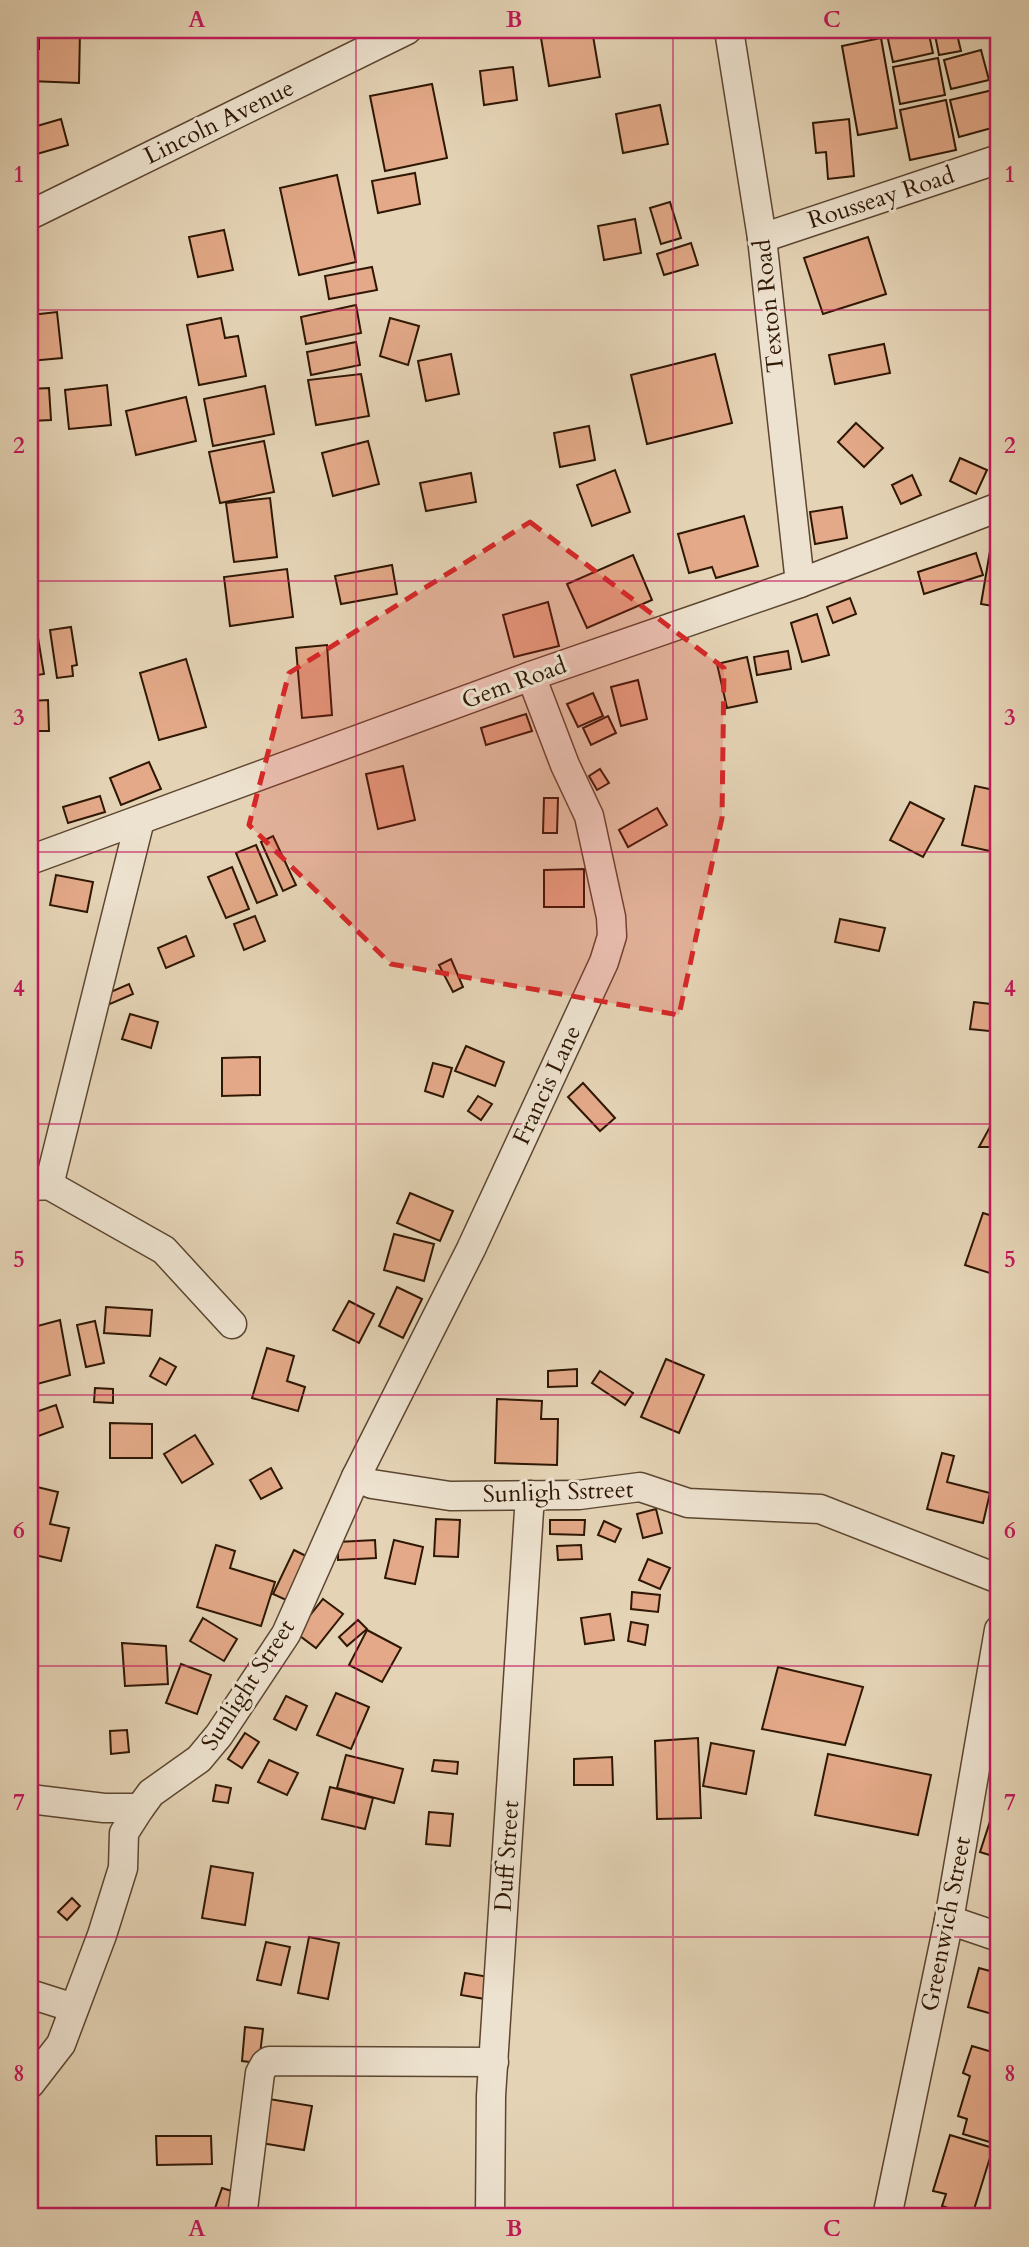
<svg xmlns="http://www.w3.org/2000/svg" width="1029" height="2247" font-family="Cardo,serif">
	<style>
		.building { fill: #e3a988; stroke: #2f1704; stroke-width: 2 }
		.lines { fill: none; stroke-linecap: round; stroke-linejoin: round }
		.street-casing { stroke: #5c4630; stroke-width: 31 }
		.street { stroke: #ede2cf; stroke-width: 28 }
		.marked { fill: #d62828; fill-opacity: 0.2; stroke: #d62828; stroke-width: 5; stroke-dasharray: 14 9; stroke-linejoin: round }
		.grid { fill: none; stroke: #c2185b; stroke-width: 2; stroke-opacity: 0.55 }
		.labels { text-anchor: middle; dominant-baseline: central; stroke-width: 6; stroke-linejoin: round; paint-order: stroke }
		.street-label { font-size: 24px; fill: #2f1704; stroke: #ede2cf }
		.neatline { fill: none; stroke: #c2185b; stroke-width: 2.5 }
		.grid-label { font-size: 23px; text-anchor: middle; font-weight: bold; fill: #c2185b }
	</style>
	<rect width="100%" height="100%" fill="#e4d3b5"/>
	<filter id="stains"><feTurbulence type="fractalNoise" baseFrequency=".00286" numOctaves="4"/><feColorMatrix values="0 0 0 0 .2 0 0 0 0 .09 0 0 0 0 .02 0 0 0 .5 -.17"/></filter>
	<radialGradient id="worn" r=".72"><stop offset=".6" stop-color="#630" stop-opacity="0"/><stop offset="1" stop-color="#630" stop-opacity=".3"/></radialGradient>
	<g class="building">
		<path d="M39,30L80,31L79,83L30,81V49H39Z"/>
		<path d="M105,30H160L107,38Z"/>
		<path d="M584,30H592L600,77L549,86L541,38Z"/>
		<path d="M886,30H928L933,53L893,62Z"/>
		<path d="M934,30H956L961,51L939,55Z"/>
		<path d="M881,38L897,128L858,135L842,46Z"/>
		<path d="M981,50L989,80L951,89L944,60Z"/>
		<path d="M938,58L945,95L900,104L893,67Z"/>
		<path d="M513,67L517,100L484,105L480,71Z"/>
		<path d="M432,84L447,158L385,171L370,96Z"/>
		<path d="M993,90L999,114V126L959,137L950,100Z"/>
		<path d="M946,100L956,150L910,160L900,110Z"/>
		<path d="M660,105L668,144L623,153L616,114Z"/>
		<path d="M61,119L68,145L30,156V128Z"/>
		<path d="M849,119L854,176L828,179L826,152L816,153L813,123Z"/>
		<path d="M415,173L420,204L378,213L372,181Z"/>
		<path d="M337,175L356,262L299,275L280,188Z"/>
		<path d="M999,197V227L990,200Z"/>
		<path d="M670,202L681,238L661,244L650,208Z"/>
		<path d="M635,219L641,253L604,260L598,226Z"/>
		<path d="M224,230L233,270L198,277L189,237Z"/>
		<path d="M868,237L886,294L823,314L804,258Z"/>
		<path d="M691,243L698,265L664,275L657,254Z"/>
		<path d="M372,267L377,290L329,299L325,276Z"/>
		<path d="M356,305L361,333L306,344L301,317Z"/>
		<path d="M57,312L62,358L30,361L31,315Z"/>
		<path d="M221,318L225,338L238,336L246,376L199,385L187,325Z"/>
		<path d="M390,318L419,326L408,365L380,356Z"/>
		<path d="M356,342L360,365L311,375L307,352Z"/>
		<path d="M884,344L890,373L835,384L829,355Z"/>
		<path d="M451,354L459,394L426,401L418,361Z"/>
		<path d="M715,354L732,423L647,444L631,375Z"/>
		<path d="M361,374L369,416L316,425L308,380Z"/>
		<path d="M107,385L111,425L69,429L65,390Z"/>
		<path d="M265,386L274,434L213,446L204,399Z"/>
		<path d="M49,388L51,420L30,421V389Z"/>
		<path d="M186,397L196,441L136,455L126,411Z"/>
		<path d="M856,423L883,448L864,467L838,442Z"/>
		<path d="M589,426L595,460L560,467L554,433Z"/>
		<path d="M264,441L274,492L220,503L209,452Z"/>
		<path d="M368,441L379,484L333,496L322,453Z"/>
		<path d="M960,458L987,470L976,494L950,481Z"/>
		<path d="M615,470L630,512L592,526L577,485Z"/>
		<path d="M471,473L476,502L426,511L420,483Z"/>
		<path d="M912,475L921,495L901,504L892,485Z"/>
		<path d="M270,498L277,557L234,562L226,503Z"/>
		<path d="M842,507L847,538L815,544L810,512Z"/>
		<path d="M744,516L758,566L716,578L712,567L689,573L678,534Z"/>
		<path d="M991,545L999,546V607L981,604Z"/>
		<path d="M976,553L983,575L924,594L918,572Z"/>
		<path d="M633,555L652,600L587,628L567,584Z"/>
		<path d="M392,565L397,594L341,604L335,576Z"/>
		<path d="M287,569L293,617L230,626L224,577Z"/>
		<path d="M30,583H34L38,630L30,631Z"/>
		<path d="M850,598L856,614L833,623L827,607Z"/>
		<path d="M548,602L559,646L514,657L503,615Z"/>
		<path d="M817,614L829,655L802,662L791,623Z"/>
		<path d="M71,627L77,665L72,666L73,676L57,678L50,630Z"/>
		<path d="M38,638L44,674L30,676V639Z"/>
		<path d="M327,645L332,715L302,718L296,648Z"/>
		<path d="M788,651L791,669L757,675L754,657Z"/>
		<path d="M747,657L757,702L727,708L717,664Z"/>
		<path d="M186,659L206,727L159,740L140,673Z"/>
		<path d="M638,680L647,719L621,726L611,687Z"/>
		<path d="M593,693L603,716L578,727L567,704Z"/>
		<path d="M48,700L49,731H30V701Z"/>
		<path d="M526,714L532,731L486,745L481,728Z"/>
		<path d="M608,716L616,733L591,745L583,728Z"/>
		<path d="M149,762L161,789L121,805L110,778Z"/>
		<path d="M403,766L415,820L378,829L366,774Z"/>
		<path d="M600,769L609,783L597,790L589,776Z"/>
		<path d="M975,786L999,791V853L962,845Z"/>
		<path d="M100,796L105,812L68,823L63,807Z"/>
		<path d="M544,798H558L557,833H543Z"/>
		<path d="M910,802L944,819L923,857L890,840Z"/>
		<path d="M657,808L667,825L628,847L619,830Z"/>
		<path d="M273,836L296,885L283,891L261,842Z"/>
		<path d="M256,845L277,895L257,903L236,853Z"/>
		<path d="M232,867L249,909L226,918L208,877Z"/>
		<path d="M584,869V907H544V870Z"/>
		<path d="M56,875L93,882L87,912L50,905Z"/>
		<path d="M255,916L265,941L244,950L234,924Z"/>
		<path d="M840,919L885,928L879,951L835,942Z"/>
		<path d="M186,936L194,956L166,968L158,948Z"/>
		<path d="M451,959L463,987L453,992L439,965Z"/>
		<path d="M129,984L133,994L110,1004L106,994Z"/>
		<path d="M974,1002L999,1005V1032L970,1029Z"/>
		<path d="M130,1014L158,1022L151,1048L122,1039Z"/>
		<path d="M466,1046L504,1062L495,1086L455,1071Z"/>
		<path d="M260,1057V1095L222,1096V1058Z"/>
		<path d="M433,1063L452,1068L443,1097L425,1091Z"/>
		<path d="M583,1083L615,1118L600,1131L568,1097Z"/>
		<path d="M478,1096L492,1104L481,1120L468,1111Z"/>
		<path d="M997,1114L999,1115V1147H979Z"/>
		<path d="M410,1193L453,1211L440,1241L397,1223Z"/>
		<path d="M983,1213L999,1218V1276L965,1265Z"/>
		<path d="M394,1234L434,1244L424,1281L384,1270Z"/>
		<path d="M397,1287L422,1299L403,1338L379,1326Z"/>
		<path d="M349,1301L374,1314L359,1343L333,1330Z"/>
		<path d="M106,1307L152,1310L150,1336L104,1333Z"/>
		<path d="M60,1320L70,1375L30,1386V1328Z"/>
		<path d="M95,1321L104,1363L86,1367L77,1325Z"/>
		<path d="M267,1348L294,1356L287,1381L305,1387L298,1411L252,1398Z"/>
		<path d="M160,1358L176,1367L166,1385L150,1376Z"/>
		<path d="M666,1359L704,1375L679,1433L641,1417Z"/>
		<path d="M577,1369V1386L548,1387V1371Z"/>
		<path d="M600,1371L633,1393L625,1405L592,1383Z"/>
		<path d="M95,1388L113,1389V1403L94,1402Z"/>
		<path d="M497,1399L542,1401L541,1419H558L557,1465L495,1463Z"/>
		<path d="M56,1405L63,1427L30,1439V1414Z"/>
		<path d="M110,1423L152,1424V1458H110Z"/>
		<path d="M195,1435L213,1464L182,1483L164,1454Z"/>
		<path d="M942,1453L954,1456L947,1482L990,1493L983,1523L927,1509Z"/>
		<path d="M271,1468L282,1488L261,1499L250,1480Z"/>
		<path d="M37,1487L58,1492L50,1524L69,1528L61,1561L30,1554V1520Z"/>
		<path d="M656,1509L662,1533L643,1538L637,1514Z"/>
		<path d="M436,1519L460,1520L458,1557L434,1556Z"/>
		<path d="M550,1520H585L584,1535L550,1534Z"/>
		<path d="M604,1521L621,1529L615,1542L598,1535Z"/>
		<path d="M375,1540L376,1558L338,1560V1542Z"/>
		<path d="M394,1540L423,1547L415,1584L385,1578Z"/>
		<path d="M216,1545L235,1551L230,1568L275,1582L261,1626L197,1607Z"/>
		<path d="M581,1545L582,1559L558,1560L557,1546Z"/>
		<path d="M294,1550L316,1561L295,1604L273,1594Z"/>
		<path d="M648,1559L670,1568L660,1589L639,1580Z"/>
		<path d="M632,1592L660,1595L658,1612L631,1609Z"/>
		<path d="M323,1599L343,1614L316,1648L296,1633Z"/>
		<path d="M610,1614L614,1640L585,1644L581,1618Z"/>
		<path d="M203,1618L237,1639L224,1661L190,1641Z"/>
		<path d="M358,1620L367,1629L347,1646L339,1637Z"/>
		<path d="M631,1622L648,1625L645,1645L628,1641Z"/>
		<path d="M367,1630L401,1648L382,1682L349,1665Z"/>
		<path d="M122,1643L166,1646L168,1684L125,1686Z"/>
		<path d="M181,1664L211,1675L197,1714L166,1703Z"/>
		<path d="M778,1667L863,1687L845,1745L762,1729Z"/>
		<path d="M336,1693L369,1707L351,1749L317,1735Z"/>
		<path d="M286,1696L307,1706L296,1730L274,1719Z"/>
		<path d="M127,1730L129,1752L111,1754L110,1731Z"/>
		<path d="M245,1733L259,1742L242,1768L228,1759Z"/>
		<path d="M698,1738L701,1818L657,1819L655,1741Z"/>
		<path d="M711,1743L754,1751L746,1794L703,1786Z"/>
		<path d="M828,1754L931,1775L918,1835L815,1815Z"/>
		<path d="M346,1755L403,1769L394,1803L337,1788Z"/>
		<path d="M612,1757L613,1785H574V1759Z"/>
		<path d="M269,1760L298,1773L287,1795L258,1782Z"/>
		<path d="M434,1760L458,1762L457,1774L432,1771Z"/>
		<path d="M216,1785L231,1788L228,1803L213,1801Z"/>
		<path d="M330,1787L373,1798L365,1829L322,1819Z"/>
		<path d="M997,1800L999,1801V1858L980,1852Z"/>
		<path d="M429,1812L453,1814L450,1846L426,1844Z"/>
		<path d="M211,1866L253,1873L245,1925L202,1918Z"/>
		<path d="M72,1898L80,1906L67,1920L58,1912Z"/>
		<path d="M309,1937L339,1943L328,1999L298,1993Z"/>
		<path d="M266,1942L290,1947L281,1985L257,1980Z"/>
		<path d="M993,1961L999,1962V2016L968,2007L979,1968L990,1971Z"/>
		<path d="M465,1973L489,1977L485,1999L461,1995Z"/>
		<path d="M245,2027L263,2029L259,2063L242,2061Z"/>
		<path d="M972,2046L999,2054V2123L993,2143L963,2134L967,2119L958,2116L970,2076L963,2073Z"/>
		<path d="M269,2099L312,2106L304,2150L261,2143Z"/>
		<path d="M950,2135L993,2148L972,2216L942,2206L946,2194L933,2191Z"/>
		<path d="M156,2136H211L212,2164L157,2165Z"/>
		<path d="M222,2188L241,2194L233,2217H212Z"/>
	</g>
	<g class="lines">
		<defs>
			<g id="street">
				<path d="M729,30L762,238L800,583"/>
				<path d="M30,215L407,30"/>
				<path d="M762,238L999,159"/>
				<path d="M30,860L531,676L800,583L999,507"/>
				<path d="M49,1185L140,820"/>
				<path d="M33,1186L49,1185L164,1250L232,1324"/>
				<path d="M356,1477L372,1484L450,1496L579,1495L640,1487L688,1503L820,1509L999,1579"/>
				<path d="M30,1799L104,1808H140L151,1793L199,1759L219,1735L286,1634L356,1477L471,1249L604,962L612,936L611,917L589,816L565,765L531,676"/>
				<path d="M949,1920L999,1937"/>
				<path d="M30,1994L74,2008"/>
				<path d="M30,2084L61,2044L102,1935L123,1868L124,1833L140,1808"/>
				<path d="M242,2217L260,2073L265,2064L269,2061L494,2062"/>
				<path d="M490,2217L491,2096L530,1495"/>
				<path d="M887,2217L949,1920L999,1630"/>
			</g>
		</defs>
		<use href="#street" class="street-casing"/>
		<use href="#street" class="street"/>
	</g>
	<path class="marked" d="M530,522L724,668L722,818L679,1015L391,964L249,825L289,673Z"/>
	<path class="grid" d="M356,30V2217M673,30V2217M30,310H999M30,581H999M30,852H999M30,1124H999M30,1395H999M30,1666H999M30,1937H999"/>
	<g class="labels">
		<g class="street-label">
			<text transform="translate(219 122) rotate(-26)">Lincoln Avenue</text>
			<text transform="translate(881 198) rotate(-18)">Rousseay Road</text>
			<text transform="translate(769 306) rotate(-96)">Texton Road</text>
			<text transform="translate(514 683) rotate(-20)">Gem Road</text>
			<text transform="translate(547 1085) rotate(-65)">Francis Lane</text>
			<text transform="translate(558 1492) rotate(-2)">Sunligh Sstreet</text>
			<text transform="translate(248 1685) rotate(-57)">Sunlight Street</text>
			<text transform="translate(507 1856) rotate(-86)">Duff Street</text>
			<text transform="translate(946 1924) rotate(-79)">Greenwich Street</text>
		</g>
	</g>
	<rect width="1029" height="2247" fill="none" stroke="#e4d3b5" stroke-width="77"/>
	<rect x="38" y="38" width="952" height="2170" class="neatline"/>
	<g class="grid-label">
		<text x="197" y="27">A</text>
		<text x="514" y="27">B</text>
		<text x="832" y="27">C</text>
		<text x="19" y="182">1</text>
		<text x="1010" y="182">1</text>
		<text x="19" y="453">2</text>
		<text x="1010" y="453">2</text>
		<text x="19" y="725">3</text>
		<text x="1010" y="725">3</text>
		<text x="19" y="996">4</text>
		<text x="1010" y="996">4</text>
		<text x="19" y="1267">5</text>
		<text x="1010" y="1267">5</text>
		<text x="19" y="1538">6</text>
		<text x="1010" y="1538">6</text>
		<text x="19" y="1810">7</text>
		<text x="1010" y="1810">7</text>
		<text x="19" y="2081">8</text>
		<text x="1010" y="2081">8</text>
		<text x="197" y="2236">A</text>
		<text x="514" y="2236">B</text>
		<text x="832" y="2236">C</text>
	</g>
	<rect width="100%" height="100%" filter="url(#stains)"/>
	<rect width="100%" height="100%" fill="url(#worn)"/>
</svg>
